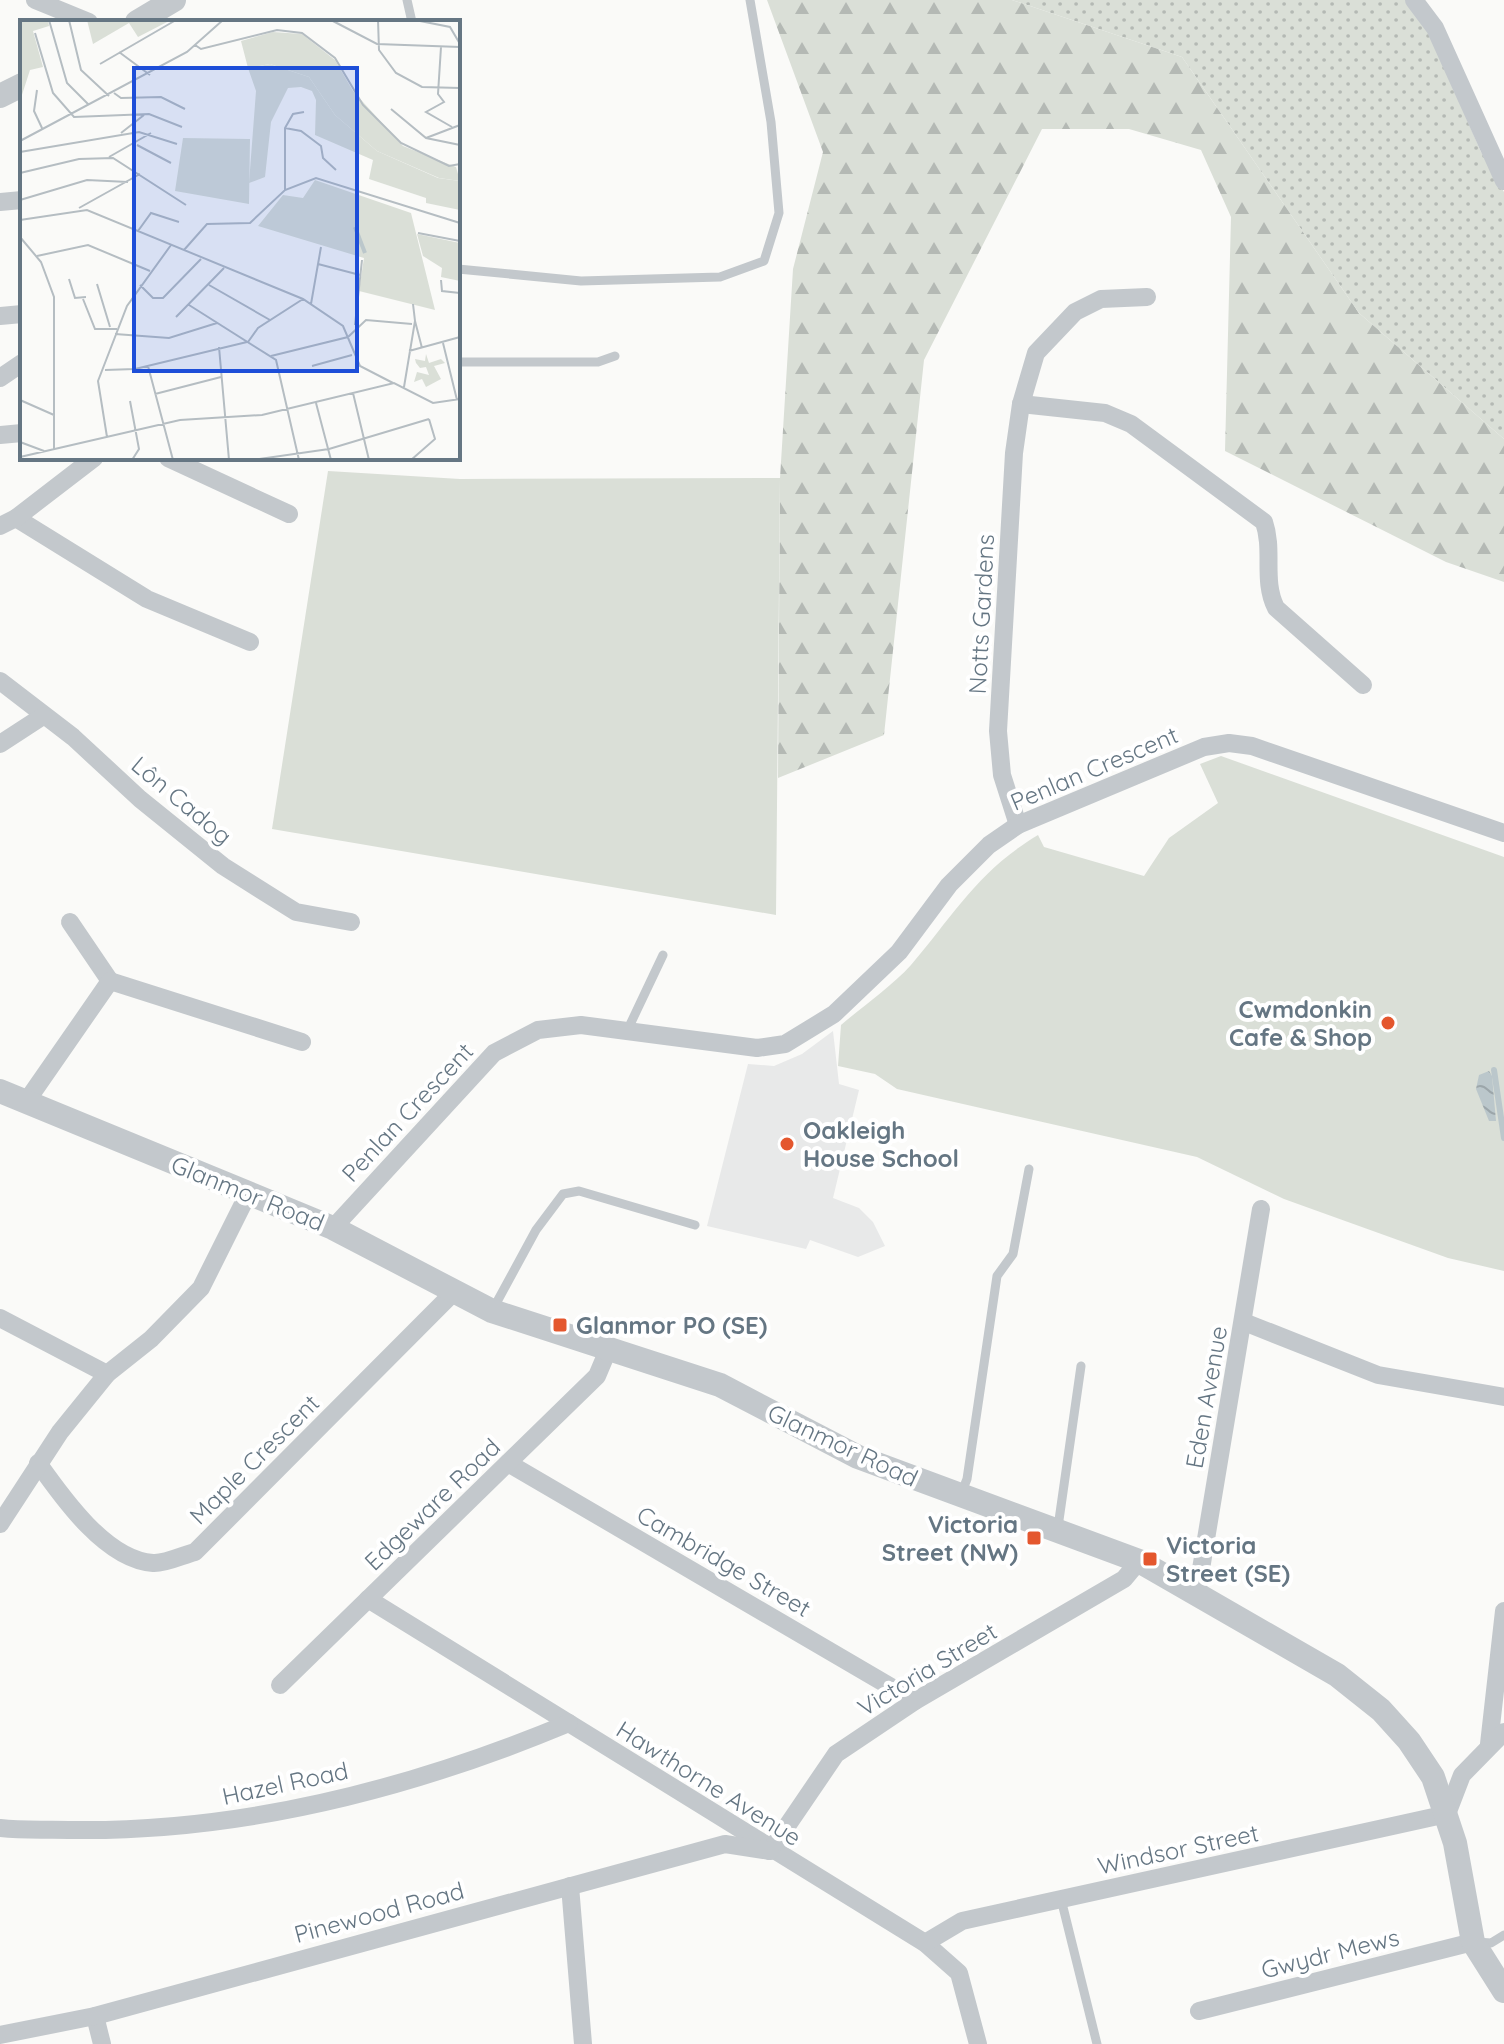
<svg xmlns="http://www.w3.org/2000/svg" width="1504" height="2044" font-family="Quicksand,sans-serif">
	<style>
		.built { fill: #e8e9e9 }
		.grass { fill: url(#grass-dots) }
		.forest { fill: url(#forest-firs) }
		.green { fill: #dadfd7 }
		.water { fill: url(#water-waves) }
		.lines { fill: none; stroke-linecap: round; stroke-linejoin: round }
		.stream { stroke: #bbc7cb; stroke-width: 6 }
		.service { stroke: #c3c8cc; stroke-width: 9 }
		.minor { stroke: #c3c8cc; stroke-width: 18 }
		.tertiary { stroke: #c3c8cc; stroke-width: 24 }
		.poi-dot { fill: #e4572e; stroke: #fff; stroke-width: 3 }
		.labels { text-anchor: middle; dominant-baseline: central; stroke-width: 8; stroke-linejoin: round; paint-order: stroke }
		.street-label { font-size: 24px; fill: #657683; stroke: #fff }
		.poi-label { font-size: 24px; font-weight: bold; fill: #657683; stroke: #fff; text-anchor: start }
		.inset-river { fill: none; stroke: #bbc7cb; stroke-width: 4 }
		.inset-road { fill: none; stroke: #b5bdc2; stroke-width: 2 }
		.view { fill: #1d4ed8; fill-opacity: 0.15; stroke: #1d4ed8; stroke-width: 4 }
		.inset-edge { fill: none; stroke: #657683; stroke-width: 4 }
	</style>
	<defs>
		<pattern id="grass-dots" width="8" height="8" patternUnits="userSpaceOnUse" patternTransform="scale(2)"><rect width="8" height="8" fill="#dadfd7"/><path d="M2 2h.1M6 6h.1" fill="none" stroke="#b4b9b4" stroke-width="1.8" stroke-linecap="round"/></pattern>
		<pattern id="forest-firs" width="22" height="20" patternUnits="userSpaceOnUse" patternTransform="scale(2)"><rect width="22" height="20" fill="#dadfd7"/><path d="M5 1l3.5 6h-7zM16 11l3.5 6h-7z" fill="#b4b9b4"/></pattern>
		<pattern id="water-waves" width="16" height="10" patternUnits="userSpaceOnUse" patternTransform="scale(2)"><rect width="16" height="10" fill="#bbc7cb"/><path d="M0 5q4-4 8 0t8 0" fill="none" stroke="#9ca6aa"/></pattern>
	</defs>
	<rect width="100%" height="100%" fill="#fafaf8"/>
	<path class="built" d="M833,1031L839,1084L859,1090L833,1198L859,1208L873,1222L885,1246L858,1257L810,1240L806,1249L707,1226L748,1064L774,1066L802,1054Z"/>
	<path class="grass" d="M1012,0H1406L1424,21L1481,152L1504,192V439L1359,313L1182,57Z"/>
	<path class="forest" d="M767,0H1012L1182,57L1359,313L1504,439V582L1446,562L1225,451L1231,217L1201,150L1129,129H1042L924,360L884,735L778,778L780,478L793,269L823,152Z"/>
	<g class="green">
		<path d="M328,471L460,479L780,478L776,915L272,829Z"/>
		<path d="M1221,756L1504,857V1271L1448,1258L1284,1199L1197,1157L897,1089L875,1074L838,1066L841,1025C863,1006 891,987 911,965C955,913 978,871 1038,835L1044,847L1144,876L1169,838L1218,803L1200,764Z"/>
	</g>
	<path class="water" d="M1489,1071L1492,1076L1496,1121H1489L1476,1089L1479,1075Z"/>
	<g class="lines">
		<path class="stream" d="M1494,1070L1504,1138"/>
		<g class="service">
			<path d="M407,0L412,22"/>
			<path d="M458,269L581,281L720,277L764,261L779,213L771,122L750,0"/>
			<path d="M458,362H598L615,356"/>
			<path d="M627,1031L663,955"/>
			<path d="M492,1311L536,1230L563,1194L579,1191L695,1225"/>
			<path d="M961,1494L967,1479L997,1276L1013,1254L1029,1169"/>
			<path d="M1058,1527L1081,1366"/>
			<path d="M1061,1899L1097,2044"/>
			<path d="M1477,1942L1491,1943L1504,1935"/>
		</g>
		<g class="minor">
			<path d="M35,0L89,22"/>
			<path d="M1414,0L1435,28L1504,181"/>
			<path d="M0,202L22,200"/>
			<path d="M0,316L22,314"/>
			<path d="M0,378L22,363"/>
			<path d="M1021,404L1105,413L1131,424L1264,522C1274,551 1262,580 1276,608L1363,685"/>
			<path d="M0,435L22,433"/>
			<path d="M168,458L289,514"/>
			<path d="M16,518L147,599L250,642"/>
			<path d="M0,526L16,518L94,458"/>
			<path d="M0,681L73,737L140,799L223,866L296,912L351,922"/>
			<path d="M0,744L43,716"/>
			<path d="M1018,825L1002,775L998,731L1014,453L1021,404L1036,353L1075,312L1101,299L1147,297"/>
			<path d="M70,922L110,981"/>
			<path d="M26,1102L110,981L302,1042"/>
			<path d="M333,1228L494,1053L538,1030L581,1025L757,1048L785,1044L834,1014L899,952L949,885L989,845L1018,825L1204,747L1229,743L1252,746L1504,833"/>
			<path d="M0,1318L107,1374"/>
			<path d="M1244,1322L1378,1375L1504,1397"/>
			<path d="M38,1463C62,1497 106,1560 153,1563C165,1564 183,1555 195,1552L454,1292"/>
			<path d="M508,1463L915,1701"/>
			<path d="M0,1524L60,1432L107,1374L151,1339L201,1288L248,1194"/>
			<path d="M1197,1593L1261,1209"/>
			<path d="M368,1599L925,1943L959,1973L978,2044"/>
			<path d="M280,1685L597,1376L608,1350"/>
			<path d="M1489,1744L1504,1611"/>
			<path d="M0,1828C24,1831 49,1829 73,1830C242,1832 413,1788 569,1723"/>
			<path d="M770,1851L836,1754L915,1701L1124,1579L1139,1561"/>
			<path d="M570,1886L583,2044"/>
			<path d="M925,1943L962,1921L1447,1814L1462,1775L1504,1732"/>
			<path d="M1199,2011L1473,1942"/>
			<path d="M95,2016L102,2044"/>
			<path d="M0,2035L95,2016L725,1844L770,1851"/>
		</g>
		<g class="tertiary">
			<path d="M137,22L174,0"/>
			<path d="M0,96L22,85"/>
			<path d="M0,1091L333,1228L492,1311L720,1385L858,1457L1139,1561L1337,1675L1381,1710L1409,1741L1433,1777L1455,1843L1473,1942L1504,1991"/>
		</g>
	</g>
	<g class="poi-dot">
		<circle cx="1388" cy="1023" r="8"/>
		<circle cx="787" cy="1144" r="8"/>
		<rect x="552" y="1317" width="16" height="16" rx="4"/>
		<rect x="1026" y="1530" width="16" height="16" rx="4"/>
		<rect x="1142" y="1551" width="16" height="16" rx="4"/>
	</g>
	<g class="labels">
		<g class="street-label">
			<text transform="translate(981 614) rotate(-87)">Notts Gardens</text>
			<text transform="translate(1094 768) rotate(-23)">Penlan Crescent</text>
			<text transform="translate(182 800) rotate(40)">Lôn Cadog</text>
			<text transform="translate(407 1112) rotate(-47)">Penlan Crescent</text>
			<text transform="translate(248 1193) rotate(22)">Glanmor Road</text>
			<text transform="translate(1206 1397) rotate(-80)">Eden Avenue</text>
			<text transform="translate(843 1445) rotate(25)">Glanmor Road</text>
			<text transform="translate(254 1459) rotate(-45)">Maple Crescent</text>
			<text transform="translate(432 1504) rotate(-44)">Edgeware Road</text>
			<text transform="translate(724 1561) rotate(30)">Cambridge Street</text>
			<text transform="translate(927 1669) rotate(-31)">Victoria Street</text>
			<text transform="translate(285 1783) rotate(-12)">Hazel Road</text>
			<text transform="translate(709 1783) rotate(32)">Hawthorne Avenue</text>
			<text transform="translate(1178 1849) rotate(-12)">Windsor Street</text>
			<text transform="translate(379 1912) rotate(-15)">Pinewood Road</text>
			<text transform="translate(1330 1953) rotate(-14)">Gwydr Mews</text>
		</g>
		<g class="poi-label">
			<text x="1372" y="1009" text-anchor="end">Cwmdonkin<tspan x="1372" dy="28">Cafe &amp; Shop</tspan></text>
			<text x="803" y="1130">Oakleigh<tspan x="803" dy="28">House School</tspan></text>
			<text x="576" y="1325">Glanmor PO (SE)</text>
			<text x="1018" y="1524" text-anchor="end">Victoria<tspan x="1018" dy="28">Street (NW)</tspan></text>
			<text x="1166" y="1545">Victoria<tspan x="1166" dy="28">Street (SE)</tspan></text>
		</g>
	</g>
	<g transform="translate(20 20)">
		<rect width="440" height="440" fill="#fafaf8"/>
		<path d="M253,12L282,14L315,40L333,71L383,126L436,147L440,161L419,158L357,131L315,95L289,57L250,44L228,48L221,21ZM397,214L440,223V261L421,257L422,248L403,236Z" fill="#dadfd7"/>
		<path d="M250,44L289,57L315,95L357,131L418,158L440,161V190L406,183V178L349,159L353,140L295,115L296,80L292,71L281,67L268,68L251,102L245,157L229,163L236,71L228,48Z" fill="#dadfd7"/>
		<path d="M0,0H28L29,6L13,11L23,47L10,50L0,81ZM67,0H151L118,17L109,3L73,24ZM163,118L230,119L229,184L155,171ZM295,160L391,193L415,290L339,271L344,238L238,206L263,175L283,178ZM406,334L409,343L421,339L425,343L414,346L421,359L406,367L402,359L394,362L397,352L409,355L406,347L400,348L396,343L395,339L405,341Z" fill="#dadfd7"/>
		<path class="inset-river" d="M335,207L345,233"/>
		<path class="inset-road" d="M29,0L47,63L69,85M49,0L61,50L89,76M311,0L357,24L440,27M358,0L359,30L376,53L402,67L440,68M395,0L430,7L440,24M15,13L33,73L54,97L129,94L162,107M175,25L181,29L257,10L282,13L315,38L343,85L381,123L429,146L440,144M421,27L418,74L424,82L406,92L432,107M99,32L130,55M80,44L156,0M17,70L14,91L22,108M94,73L101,78L141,77L165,89M371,89L406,118L440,125M265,108L281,111L301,126L303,138L316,150M101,113L124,95M406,118L440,105M0,121L167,32L203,0M117,125L151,143M0,132L119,112L157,124M89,137L131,113M0,153L59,139L93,138L166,185M265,170V108L273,94L284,92M0,180L67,160L108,162M59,188L120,154M0,200L67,190L283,279L323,306L340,346L373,363M118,211L131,193L159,202M398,213L440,221M0,217L21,242L34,277V429M164,230L187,204L230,203L265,170L296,158L440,203M17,236L68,225L130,251M298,244L340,255M49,259L55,278L66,277M421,260L422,271L440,273M77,264L90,307M120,265L133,278H143L181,239M189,265L250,300M63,279L75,309H97M291,284L301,227M169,285L256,340L279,440M156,297L204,248M395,301L402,328M335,305L342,240M95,314L149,318L197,303M228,322L238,308L283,279M423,323L437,380M199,327L209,440M389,331L440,317M251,336L328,317L346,300L392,304M128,346L153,440M292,346L332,335M85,350L115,349L227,322M384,367L395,301L393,284M333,373L349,440M135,374L201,357M0,380L34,395M110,381L119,429L112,440M296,383L311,440M87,417L78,361L107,286L151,225M0,422L24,431M0,437L160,400L242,395L374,363L413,383L440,379M233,440L309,429L409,399M391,440L415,419L409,399"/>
		<path class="view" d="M114,48H337V351H114Z"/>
		<rect width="440" height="440" class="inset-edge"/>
	</g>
</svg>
